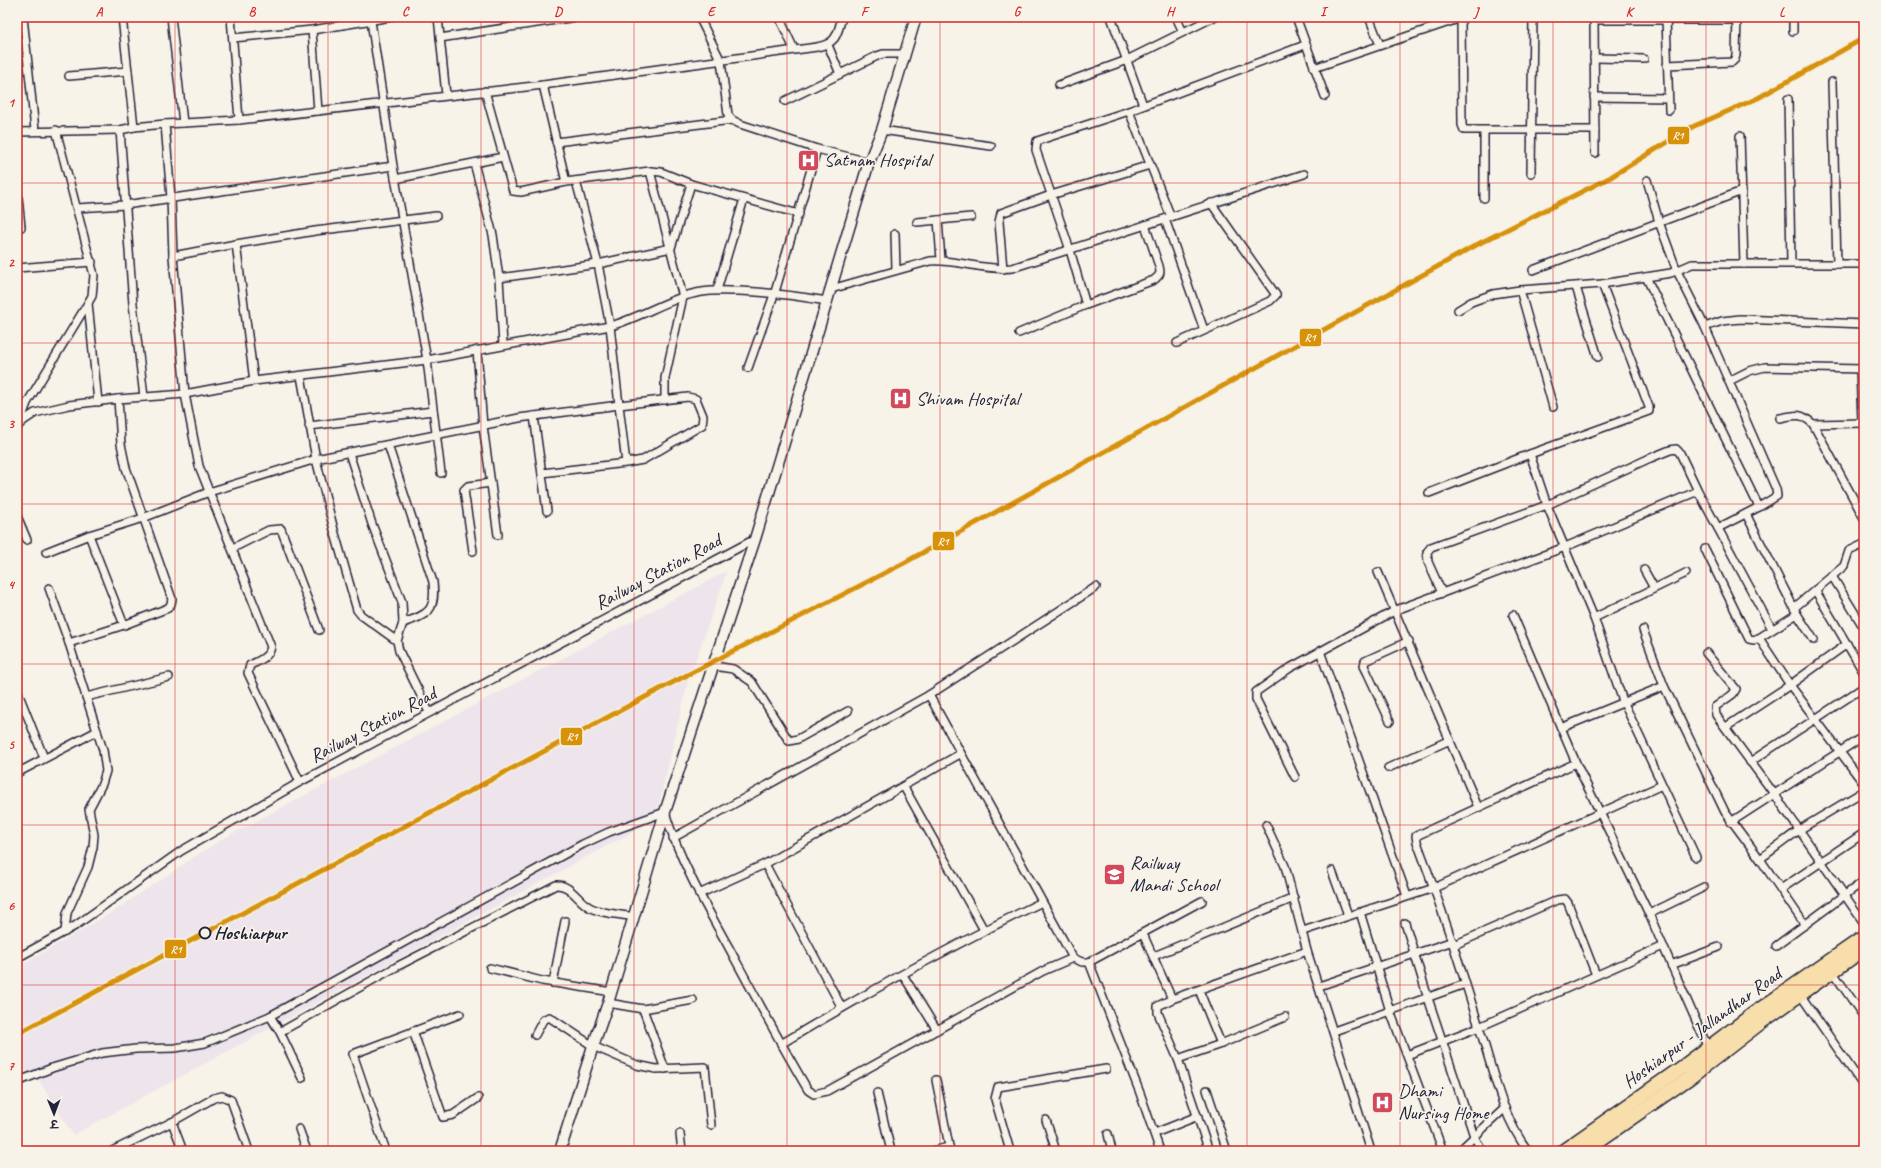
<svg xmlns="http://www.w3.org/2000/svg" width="1881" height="1168" font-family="Caveat,'Playpen Sans Deva',sans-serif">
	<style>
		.built { fill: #ede5eb }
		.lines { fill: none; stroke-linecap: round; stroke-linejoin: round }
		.street-casing { stroke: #22223b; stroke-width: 10 }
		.secondary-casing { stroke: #22223b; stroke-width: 13 }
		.highway-casing { stroke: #22223b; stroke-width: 16 }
		.street { stroke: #f7f3e8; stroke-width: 7 }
		.secondary { stroke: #f7f3e8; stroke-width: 10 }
		.highway { stroke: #f8deab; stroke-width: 13 }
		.rail-1-casing { stroke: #f7f3e8; stroke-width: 8 }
		.rail-1 { stroke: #d79209; stroke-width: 5 }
		.grid { fill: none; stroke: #d62828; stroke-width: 1; stroke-opacity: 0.55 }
		.stop-dot { fill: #f7f3e8; stroke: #22223b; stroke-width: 2 }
		.labels { text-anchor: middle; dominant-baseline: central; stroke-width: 3.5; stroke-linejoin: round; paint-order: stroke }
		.poi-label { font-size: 19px; fill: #22223b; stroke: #f7f3e8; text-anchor: start }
		.street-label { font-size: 19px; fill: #22223b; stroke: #f7f3e8 }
		.stop-label { font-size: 19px; font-weight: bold; fill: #22223b; stroke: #f7f3e8; text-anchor: start }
		.line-badge { stroke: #f7f3e8; stroke-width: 1.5 }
		.badge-label { font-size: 11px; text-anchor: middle; font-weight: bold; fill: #fff }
		.neatline { fill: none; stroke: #d62828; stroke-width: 1.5 }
		.grid-label { font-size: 13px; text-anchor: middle; font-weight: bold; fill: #d62828 }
	</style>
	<rect width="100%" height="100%" fill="#f7f3e8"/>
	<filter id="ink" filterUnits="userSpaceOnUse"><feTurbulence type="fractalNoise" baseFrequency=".025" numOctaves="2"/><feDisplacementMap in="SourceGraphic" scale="8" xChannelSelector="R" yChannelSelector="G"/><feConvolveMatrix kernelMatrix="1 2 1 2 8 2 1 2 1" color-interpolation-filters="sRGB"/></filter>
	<g filter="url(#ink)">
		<path class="built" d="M727,571L688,682L655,820L73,1135L37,1077L17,1088V968L114,911L217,842Z"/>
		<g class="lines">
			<defs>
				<g id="street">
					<path d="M23,17L35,130"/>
					<path d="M122,17L134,127L120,130L133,304L144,397"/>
					<path d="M171,17L183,123"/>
					<path d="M231,17L239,120L165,124L171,198L173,256L236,244L254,381L427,360L610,326C640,318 673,296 702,292C714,290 727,291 739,291C769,292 797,296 827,301"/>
					<path d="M438,17L446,95"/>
					<path d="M699,17L721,61L728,115L732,120L740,124L817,149L869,162"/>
					<path d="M779,17L794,49"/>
					<path d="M1111,17L1143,105"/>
					<path d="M1176,17L1183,32"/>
					<path d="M1296,17L1325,96"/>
					<path d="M1369,17L1380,45"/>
					<path d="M1461,17L1462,125L1464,130H1595"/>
					<path d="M1594,17L1595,153"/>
					<path d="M1666,17L1669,110"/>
					<path d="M1793,17V31"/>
					<path d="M1594,20H1737"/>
					<path d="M371,21L393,166L427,360L441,473"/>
					<path d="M312,30L318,111"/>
					<path d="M233,38L312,30L391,17"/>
					<path d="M440,38L576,17"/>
					<path d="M828,45L840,74"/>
					<path d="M1594,58L1644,59"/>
					<path d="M1667,65L1732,62L1735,59L1736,55L1737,17"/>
					<path d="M1314,68L1461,18"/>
					<path d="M69,76L128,71"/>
					<path d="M1832,82L1837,264"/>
					<path d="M543,85L566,182"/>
					<path d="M1059,85L1127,60L1214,17"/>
					<path d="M485,91L513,191L521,192L566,182L650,171L683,297L665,378V400"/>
					<path d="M1594,97L1668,98"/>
					<path d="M1788,99L1791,263"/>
					<path d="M785,101L877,56L883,54H904"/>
					<path d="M1129,111L1171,217"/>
					<path d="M239,120L543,85L817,47C837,43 837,35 842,17"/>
					<path d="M134,127L165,124"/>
					<path d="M56,130L94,275L92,296L88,303L98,402"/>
					<path d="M882,130L991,146"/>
					<path d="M1484,131V198"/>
					<path d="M17,132L120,130"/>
					<path d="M1740,136L1744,264"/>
					<path d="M556,142L732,120"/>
					<path d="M474,163L493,235L499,278L503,345"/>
					<path d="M650,171L661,172L691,184L799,214"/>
					<path d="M1531,173L1533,17"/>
					<path d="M395,179L503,157"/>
					<path d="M1647,180L1659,222L1677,271L1705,327L1776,489L1777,496L1759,507"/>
					<path d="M17,187L21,227"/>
					<path d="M77,208L125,205L393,166"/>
					<path d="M1165,219L1204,330"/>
					<path d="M938,220L941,260"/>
					<path d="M917,222L971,217"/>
					<path d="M895,234L896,270"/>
					<path d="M236,244L315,231L436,216"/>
					<path d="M173,256L185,394L199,466L271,647C269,657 259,661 250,665L248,673L300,782"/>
					<path d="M17,268L92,262"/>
					<path d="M1003,269L999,222L1001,213L1051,195L1150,165"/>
					<path d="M1533,270L1742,191"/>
					<path d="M1646,277L1759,507L1718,528"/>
					<path d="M499,278L598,264L671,248L691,184"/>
					<path d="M1576,287L1598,357"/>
					<path d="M831,289L930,261C957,259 984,271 1012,268L1304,174"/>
					<path d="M717,290L744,199"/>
					<path d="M1520,290L1553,407"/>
					<path d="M1086,305L1070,250L1036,150L1037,141L1129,111L1305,45"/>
					<path d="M1458,310L1471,302L1493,294L1520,290L1602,284L1671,273L1692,264H1864"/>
					<path d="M1705,327L1722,321L1740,319L1864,324"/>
					<path d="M1019,333L1086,305L1154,280C1160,275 1161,273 1159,266L1145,225"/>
					<path d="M1177,343L1270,301L1276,295L1211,203"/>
					<path d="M477,350L483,426L498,535"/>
					<path d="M748,368L775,292L817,149"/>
					<path d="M1860,370L1862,422"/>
					<path d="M301,376L316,459L334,530L357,610L361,615L397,641"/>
					<path d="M1729,381L1749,371L1765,367L1864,369"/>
					<path d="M534,416L547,511"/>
					<path d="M1780,418C1796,415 1800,412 1813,424L1864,423"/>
					<path d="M23,421V414L27,403L88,303"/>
					<path d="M1813,424L1864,518"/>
					<path d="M309,426L433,411"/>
					<path d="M17,427L23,421L35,413L69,405L118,399L185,394L254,381"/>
					<path d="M388,445L433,582C436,611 429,614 403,623"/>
					<path d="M349,453L372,524L402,602L403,623L397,641L399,651L429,712"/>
					<path d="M1530,454L1547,505L1594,618L1623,701L1696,857"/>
					<path d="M542,473L626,463L643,460L702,425L703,416L696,399L688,397L619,405L626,463"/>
					<path d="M1698,491L1565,547L1442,593L1428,562L1427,552L1431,547L1547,505L1648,459L1670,450L1676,449L1680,453L1698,491L1772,629"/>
					<path d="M1429,493L1530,454L1649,411V407L1602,284"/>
					<path d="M1746,514L1797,614L1814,640"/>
					<path d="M17,516L27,540"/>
					<path d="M89,535L124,625L168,608L171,604L172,599L126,468L121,444L118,399"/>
					<path d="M233,548L269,530L281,529L319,630"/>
					<path d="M1705,549L1749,639L1754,640L1759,638L1797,614"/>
					<path d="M473,551L464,490L468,486L491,483"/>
					<path d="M46,552L89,535L143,518L209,492L316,459L519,418L619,405L610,326L598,264L576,181"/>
					<path d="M1644,570L1654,588"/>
					<path d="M1378,572L1478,807"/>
					<path d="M1832,576L1844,566L1849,551L1864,544"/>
					<path d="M49,588L69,643"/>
					<path d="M1815,590L1864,673"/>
					<path d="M1794,608L1832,576L1864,628"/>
					<path d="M1513,615L1576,763L1649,914L1708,1048"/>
					<path d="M1594,618L1686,573"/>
					<path d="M1643,630L1664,686L1725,812L1760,859L1805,925"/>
					<path d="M1759,638L1790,685L1864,784"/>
					<path d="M1320,651L1407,896"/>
					<path d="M1706,653L1736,689L1733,694L1715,707L1716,715L1775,795L1864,923"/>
					<path d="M714,666L733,669L752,682L789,741L798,739L848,711"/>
					<path d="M17,690L44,758"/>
					<path d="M929,695L1096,587"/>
					<path d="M86,697L169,677"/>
					<path d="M1390,721L1367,672L1364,666L1365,661L1409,641"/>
					<path d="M1726,727L1790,685L1847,644"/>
					<path d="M1561,728L1664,686"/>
					<path d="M1750,762L1864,687"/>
					<path d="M1388,768L1450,740"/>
					<path d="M17,773L97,731"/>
					<path d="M1295,777L1256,699V692L1290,668L1396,610L1442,593"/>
					<path d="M904,787L984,930"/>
					<path d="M1731,822L1864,736"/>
					<path d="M1266,825L1285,866L1307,951L1371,1151"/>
					<path d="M673,838L929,695L1073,958"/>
					<path d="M1760,859L1799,830L1864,791"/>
					<path d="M765,864L842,1008"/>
					<path d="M1332,871L1348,915"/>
					<path d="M1781,889L1864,833"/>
					<path d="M699,894L765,864L960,754"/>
					<path d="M1360,912L1390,1011L1443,1151"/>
					<path d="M1649,914L1704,887"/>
					<path d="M1405,923L1428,998L1474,1136L1482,1151"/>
					<path d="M1303,931L1434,888L1662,785"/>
					<path d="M65,932L67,913L88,867L93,847L94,835L89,809L102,784L106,771L103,750L69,643L124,625"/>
					<path d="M1143,934L1172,999"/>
					<path d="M1454,945L1557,900L1565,899L1568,903L1596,975"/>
					<path d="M1776,946L1864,881"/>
					<path d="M1154,956L1294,898"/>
					<path d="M17,958L75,926L181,851L300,782L755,539"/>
					<path d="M1089,962L1140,1093L1160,1151"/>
					<path d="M1671,965L1719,947"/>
					<path d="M490,968L542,981L612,992"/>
					<path d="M1832,971L1864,1017"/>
					<path d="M903,975L937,1030"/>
					<path d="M553,983L565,921"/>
					<path d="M1319,986L1453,941"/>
					<path d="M1199,990L1221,1044"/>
					<path d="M1799,993L1864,1087"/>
					<path d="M608,1003L643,1009L693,1000"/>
					<path d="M643,1009L665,1069"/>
					<path d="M270,1016L280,1032L302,1078"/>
					<path d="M413,1031L443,1117L453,1115L478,1098"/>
					<path d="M1334,1031L1465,984"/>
					<path d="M280,1032L396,967L556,885C571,884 578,902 591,908C603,914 620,914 634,917"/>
					<path d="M535,1035L543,1020L549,1017L593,1046L637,1065L656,1069L705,1067L711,1125"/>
					<path d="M781,1044C866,993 953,945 1042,902"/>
					<path d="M1407,1055L1479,1027L1663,946"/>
					<path d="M1178,1059L1221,1044L1285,1017"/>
					<path d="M936,1080L950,1151"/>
					<path d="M17,1082L52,1068L102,1053L136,1049L175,1048L205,1043L270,1016L583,844L609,832L665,812C679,859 704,903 728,946C754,994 780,1043 808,1090L814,1094L827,1091L1043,971L1073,958L1082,962H1089L1202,901"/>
					<path d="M1207,1090L1227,1151"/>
					<path d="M877,1093L891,1151"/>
					<path d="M1046,1120L1056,1151"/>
					<path d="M172,1122L183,1151"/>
					<path d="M299,1129L307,1151"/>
					<path d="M1155,1133L1198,1116"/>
					<path d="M680,1134L682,1151"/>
					<path d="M1108,1134L1112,1151"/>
					<path d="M112,1151L172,1122L214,1098L222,1096L231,1100L249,1151"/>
					<path d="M386,1151L353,1054L460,1014"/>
					<path d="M932,1151L949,1147"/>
					<path d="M1010,1151L995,1099L998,1087L1106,1069"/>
					<path d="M1209,1151L1178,1059L1158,1013V1006L1172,999L1307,951"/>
					<path d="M1459,1151L1505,1108"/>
					<path d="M1528,1151C1501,1115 1493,1069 1479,1027C1460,964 1440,903 1417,842L1416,836L1576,763"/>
				</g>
				<path id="secondary" d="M560,1151L593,1046L608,1003L665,812L755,539L869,162L882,130L916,17"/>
				<g id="highway">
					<path d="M1563,1151L1684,1066L1756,1012L1864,937"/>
					<path d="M1584,1151L1689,1078L1760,1023L1864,949"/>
				</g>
			</defs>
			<use href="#street" class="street-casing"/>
			<use href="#secondary" class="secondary-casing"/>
			<use href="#highway" class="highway-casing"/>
			<use href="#street" class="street"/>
			<use href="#secondary" class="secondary"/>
			<use href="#highway" class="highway"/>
			<defs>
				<path id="rail-1" d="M17,1034L664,687L904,563L1480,243L1609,178L1692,127L1758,98L1864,38"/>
			</defs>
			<use href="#rail-1" class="rail-1-casing"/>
			<use href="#rail-1" class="rail-1"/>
		</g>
	</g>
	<path class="grid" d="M175,17V1151M328,17V1151M481,17V1151M634,17V1151M787,17V1151M940,17V1151M1094,17V1151M1247,17V1151M1400,17V1151M1553,17V1151M1706,17V1151M17,183H1864M17,343H1864M17,504H1864M17,664H1864M17,825H1864M17,985H1864"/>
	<defs>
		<symbol id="hospital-square" viewBox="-11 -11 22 22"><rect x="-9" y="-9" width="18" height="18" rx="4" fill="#d1495b" stroke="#f7f3e8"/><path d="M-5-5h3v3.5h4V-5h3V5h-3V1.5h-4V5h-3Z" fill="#fff"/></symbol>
		<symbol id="school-square" viewBox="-11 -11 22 22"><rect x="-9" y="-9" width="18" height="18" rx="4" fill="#d1495b" stroke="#f7f3e8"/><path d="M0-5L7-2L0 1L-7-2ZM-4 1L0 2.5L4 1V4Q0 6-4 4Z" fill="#fff"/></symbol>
	</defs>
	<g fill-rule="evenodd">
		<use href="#hospital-square" x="796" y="148" width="25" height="25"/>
		<use href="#hospital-square" x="888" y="386" width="25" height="25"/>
		<use href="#school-square" x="1102" y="862" width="25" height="25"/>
		<use href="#hospital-square" x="1370" y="1090" width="25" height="25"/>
	</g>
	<circle class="stop-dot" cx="205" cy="933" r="5.5"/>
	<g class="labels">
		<g class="poi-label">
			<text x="824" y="160">Satnam Hospital</text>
			<text x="916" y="399">Shivam Hospital</text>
			<text x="1130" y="863">Railway<tspan x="1130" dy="22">Mandi School</tspan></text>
			<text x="1398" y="1091">Dhami<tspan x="1398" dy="22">Nursing Home</tspan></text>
		</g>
		<g class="street-label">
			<text transform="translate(658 572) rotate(-28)">Railway Station Road</text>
			<text transform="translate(373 725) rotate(-28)">Railway Station Road</text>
			<text transform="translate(1702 1028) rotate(-36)">Hoshiarpur - Jallandhar Road</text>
		</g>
		<g class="stop-label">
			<text x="214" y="933">Hoshiarpur</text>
		</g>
	</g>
	<g class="line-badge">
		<rect x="1667" y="126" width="23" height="19" rx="4" fill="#d79209"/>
		<rect x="1299" y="328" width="23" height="19" rx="4" fill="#d79209"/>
		<rect x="932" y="531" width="23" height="20" rx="4" fill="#d79209"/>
		<rect x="560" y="727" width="23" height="19" rx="4" fill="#d79209"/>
		<rect x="164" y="939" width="23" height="20" rx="4" fill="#d79209"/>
	</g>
	<g class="badge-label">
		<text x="1678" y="139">R1</text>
		<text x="1310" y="341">R1</text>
		<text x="943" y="545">R1</text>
		<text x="572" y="740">R1</text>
		<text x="176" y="953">R1</text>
	</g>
	<rect width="1881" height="1168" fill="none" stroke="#f7f3e8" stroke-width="44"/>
	<g transform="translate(54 1114) rotate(179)" stroke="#f7f3e8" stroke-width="3" paint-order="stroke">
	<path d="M0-3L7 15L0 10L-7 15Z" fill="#22223b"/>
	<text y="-6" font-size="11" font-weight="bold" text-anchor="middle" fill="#22223b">उ</text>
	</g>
	<rect x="22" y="22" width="1837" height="1124" class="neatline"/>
	<g class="grid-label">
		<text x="99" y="16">A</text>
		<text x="252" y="16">B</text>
		<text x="405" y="16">C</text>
		<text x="558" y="16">D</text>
		<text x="711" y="16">E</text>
		<text x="864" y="16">F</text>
		<text x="1017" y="16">G</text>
		<text x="1170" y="16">H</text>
		<text x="1323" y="16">I</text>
		<text x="1476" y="16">J</text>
		<text x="1629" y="16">K</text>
		<text x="1782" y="16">L</text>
		<text x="11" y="107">1</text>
		<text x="11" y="267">2</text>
		<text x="11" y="428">3</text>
		<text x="11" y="589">4</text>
		<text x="11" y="749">5</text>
		<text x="11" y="910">6</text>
		<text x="11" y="1070">7</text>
	</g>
</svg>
